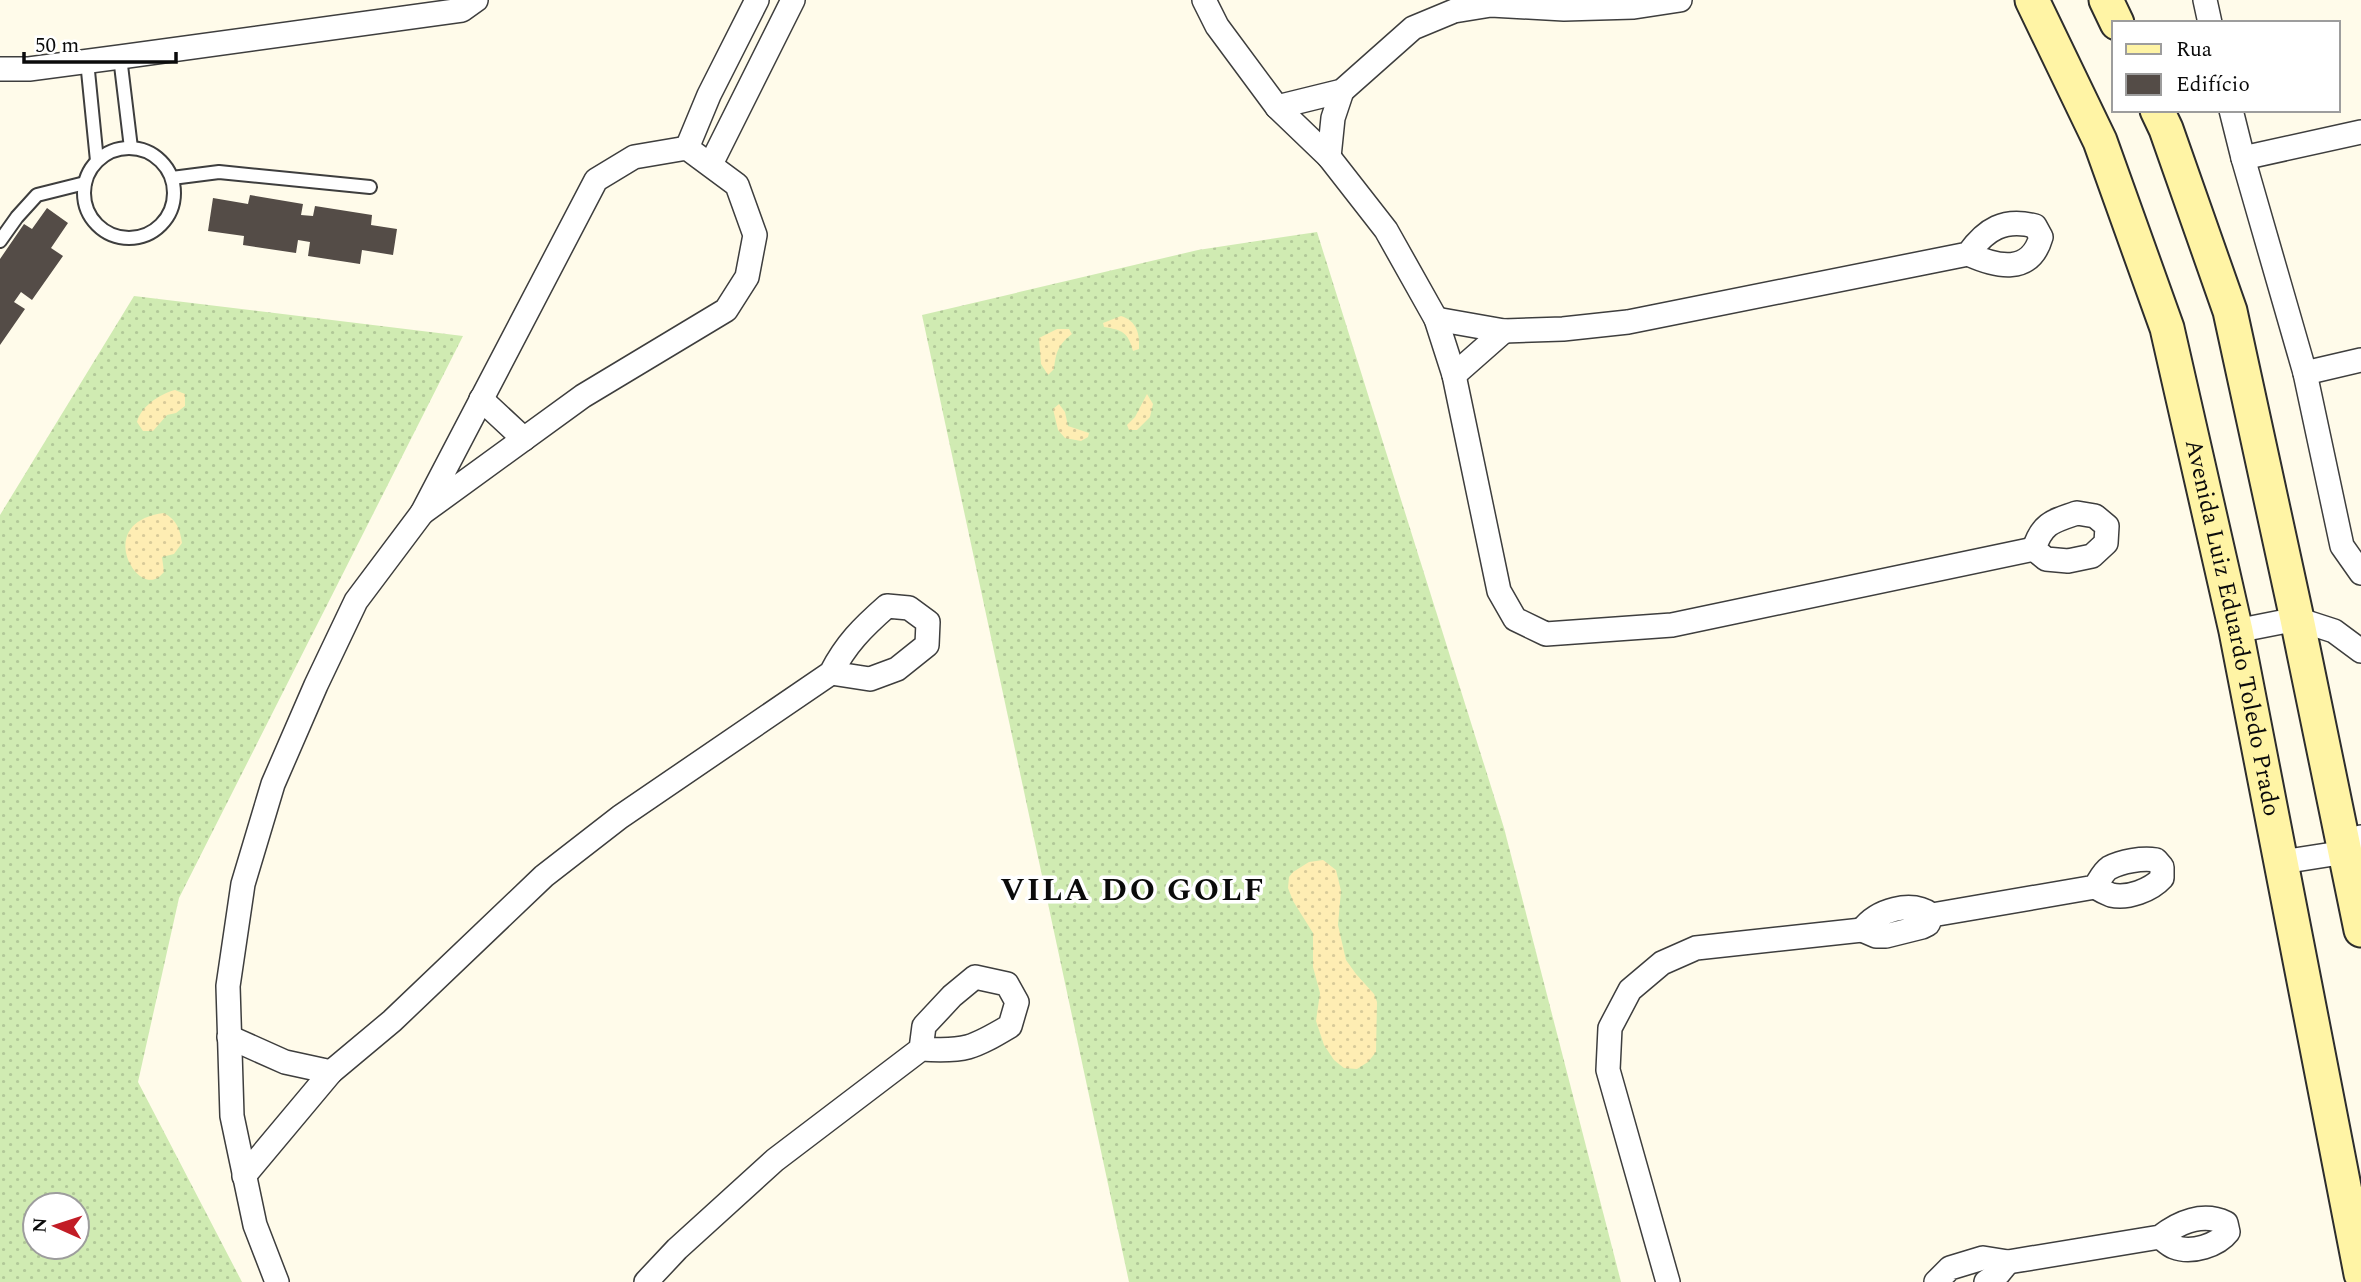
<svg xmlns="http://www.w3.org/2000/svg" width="2361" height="1282" font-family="Spectral,serif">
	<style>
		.grass { fill: url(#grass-dots); fill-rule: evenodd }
		.sand { fill: url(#sand-dots) }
		.building { fill: #544c47 }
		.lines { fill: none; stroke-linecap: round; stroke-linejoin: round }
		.service-casing { stroke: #3e3e3e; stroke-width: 16 }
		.minor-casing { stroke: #3e3e3e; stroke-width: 26 }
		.secondary-casing { stroke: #2d2d2d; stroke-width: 37 }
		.service { stroke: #fff; stroke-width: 12 }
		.minor { stroke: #fff; stroke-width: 23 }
		.secondary { stroke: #fff4a5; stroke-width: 33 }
		.labels { text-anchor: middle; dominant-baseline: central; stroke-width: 7; stroke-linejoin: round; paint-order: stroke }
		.street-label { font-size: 24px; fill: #0b0b0b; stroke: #fff }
		.district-label { font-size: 32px; font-weight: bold; letter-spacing: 2px; fill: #0b0b0b; stroke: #fff }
	</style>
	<defs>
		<pattern id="grass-dots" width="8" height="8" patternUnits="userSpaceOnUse" patternTransform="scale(1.75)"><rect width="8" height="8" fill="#d0ebb2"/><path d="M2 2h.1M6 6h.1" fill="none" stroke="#b1c898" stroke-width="1.8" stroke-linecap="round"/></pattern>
		<pattern id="sand-dots" width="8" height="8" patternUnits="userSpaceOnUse" patternTransform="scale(1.75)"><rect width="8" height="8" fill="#feedb3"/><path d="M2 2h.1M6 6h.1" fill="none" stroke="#d8ca99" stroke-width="1.8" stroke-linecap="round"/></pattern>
	</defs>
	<rect width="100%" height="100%" fill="#fffbea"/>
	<g class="grass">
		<path d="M1317,232L1504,828L1621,1282H1129L922,315L1198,250Z"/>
		<path d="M134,296L463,336L179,898L138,1082L242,1282H0V515ZM35,1205H77V1247H35Z"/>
	</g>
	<g class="sand">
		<path d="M1121,316C1137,321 1140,334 1139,349L1133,351C1128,332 1122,330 1104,327L1103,323Z"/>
		<path d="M1057,329H1069L1072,334C1058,345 1056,352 1054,369L1048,375L1041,364L1039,338Z"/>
		<path d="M175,390L185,394V406L176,413L167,415L153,431H143L137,422C141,406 160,394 175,390Z"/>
		<path d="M1147,394L1153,404L1150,417L1137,430H1129L1127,425L1135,417Z"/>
		<path d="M1059,404L1065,412L1068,426L1089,433L1088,437L1081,441L1065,438L1058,430L1053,409Z"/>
		<path d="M164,513C177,520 180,529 182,543L174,554L162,557L164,572C161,575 159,578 155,579C132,588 98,521 164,513Z"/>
		<path d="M1323,860L1336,870L1341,891L1338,925L1346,960L1356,974L1374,994L1377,1002L1376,1052L1368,1062L1357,1069L1344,1068L1334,1060L1324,1045L1316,1021L1320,993L1313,967V933L1293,901L1288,888L1289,877L1293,872L1309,862Z"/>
	</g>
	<g class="building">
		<path d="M250,195L303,204L301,215L313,216L315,206L372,215L371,225L397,229L393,255L362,250L360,264L308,256L310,242L298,240L296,253L243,245L244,236L208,231L213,198L248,204Z"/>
		<path d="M47,208L68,223L51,248L63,256L32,300L21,292L14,302L25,309L0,345V259L24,224L32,229Z"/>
	</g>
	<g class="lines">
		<defs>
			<g id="service">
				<path d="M120,57L131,148"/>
				<path d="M87,61L97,161"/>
				<circle cx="129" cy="193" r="45"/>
				<path d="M172,178L219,172L370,187"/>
				<path d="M0,241L17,217L37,195L85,183"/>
			</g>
			<g id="minor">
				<path d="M1204,0L1217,26L1277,107L1329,157L1386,230L1436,319L1454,375L1499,591L1515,619L1546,634L1672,625L2034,549"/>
				<path d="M2205,0L2210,23"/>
				<path d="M0,69H29L120,57L462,10L476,0"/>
				<path d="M1277,107L1342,91L1413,28L1454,11L1491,5L1564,9L1634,7L1680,0"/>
				<path d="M2231,110L2243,158L2305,373L2342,546L2361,573"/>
				<path d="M687,148L737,185L755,235L747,277L726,310L583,396L422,513L596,180L634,157Z"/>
				<path d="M687,148L709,95L757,0"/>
				<path d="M1329,157L1333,118L1342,91"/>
				<path d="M2243,158L2361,132"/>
				<path d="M711,164L793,0"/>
				<path d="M1436,319L1504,331L1563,329L1628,322L1968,254C1997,267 2030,275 2041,237L2035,226C2004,218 1986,229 1968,254"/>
				<path d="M2305,373L2361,360"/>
				<path d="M1454,375L1504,331"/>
				<path d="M481,399L524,439"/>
				<path d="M2077,513L2095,516L2107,526L2106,543L2092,556L2068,561L2046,559L2034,549C2042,523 2053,521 2077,513Z"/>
				<path d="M2236,631L2297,619L2334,631L2361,651"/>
				<path d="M2282,862L2346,852L2361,837"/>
				<path d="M1932,915L1928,924L1922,927L1886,936H1876L1862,930C1877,910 1911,900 1932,915L2095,887C2100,890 2106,893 2111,895C2128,899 2151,890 2162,878V867L2156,860C2142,858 2122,861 2109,868C2103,872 2099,881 2095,887"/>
				<path d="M229,1037L285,1062L331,1072L392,1021L544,876L620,817L831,673C846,644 862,628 887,606L909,608L928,622L927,645L897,669L870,679L831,673"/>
				<path d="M244,1176L331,1072"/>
				<path d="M277,1282L255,1225L232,1116L228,986L243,884L273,784L316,685L356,601L422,513"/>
				<path d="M646,1282L677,1249L775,1160L921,1049C965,1052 973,1048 1010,1026L1017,1002L1007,984L975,977L952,996L924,1026L921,1049"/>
				<path d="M1668,1282L1608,1070L1610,1028L1630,990L1662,963L1696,948L1862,930"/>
				<path d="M1936,1282L1950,1268L1983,1258L2008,1262L2160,1237C2179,1222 2203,1212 2226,1223L2228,1232C2218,1245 2192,1254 2174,1247C2169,1245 2164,1240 2160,1237"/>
				<path d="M1986,1282L1999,1273L2008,1262"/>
			</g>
			<g id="secondary">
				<path id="s1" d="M2032,0L2100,141L2167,328L2236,631L2361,1274"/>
				<path d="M2106,0L2117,23"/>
				<path d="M2157,110L2166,129L2230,311L2297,619L2361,930"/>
			</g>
		</defs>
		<use href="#service" class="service-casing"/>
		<use href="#minor" class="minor-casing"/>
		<use href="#secondary" class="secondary-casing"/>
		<use href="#service" class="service"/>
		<use href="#minor" class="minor"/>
		<use href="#secondary" class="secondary"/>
	</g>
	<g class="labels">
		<g class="street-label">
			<text stroke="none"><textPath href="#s1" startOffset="662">Avenida Luiz Eduardo Toledo Prado</textPath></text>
		</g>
		<g class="district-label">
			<text x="1133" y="890">VILA DO GOLF</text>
		</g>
	</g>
	<rect x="2112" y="21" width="228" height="91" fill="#ffffff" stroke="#9d9d9d" stroke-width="2"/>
	<rect x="2126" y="44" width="35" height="10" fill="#fff4a5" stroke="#9d9d9d" stroke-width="2"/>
	<text x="2176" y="56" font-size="21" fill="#0b0b0b">Rua</text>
	<rect x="2126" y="74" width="35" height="21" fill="#544c47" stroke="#9d9d9d" stroke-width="2"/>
	<text x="2176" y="91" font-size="21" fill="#0b0b0b">Edifício</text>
	<g transform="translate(56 1226) rotate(273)"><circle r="33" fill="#ffffff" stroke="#9d9d9d" stroke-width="2"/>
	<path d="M0-5L12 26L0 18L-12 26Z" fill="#c21d26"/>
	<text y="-10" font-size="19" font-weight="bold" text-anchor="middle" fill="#0b0b0b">N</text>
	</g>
	<path d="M24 52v10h152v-10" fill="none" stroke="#0b0b0b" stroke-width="3.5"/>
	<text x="35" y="52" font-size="21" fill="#0b0b0b" stroke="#ffffff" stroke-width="5" paint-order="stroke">50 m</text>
</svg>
